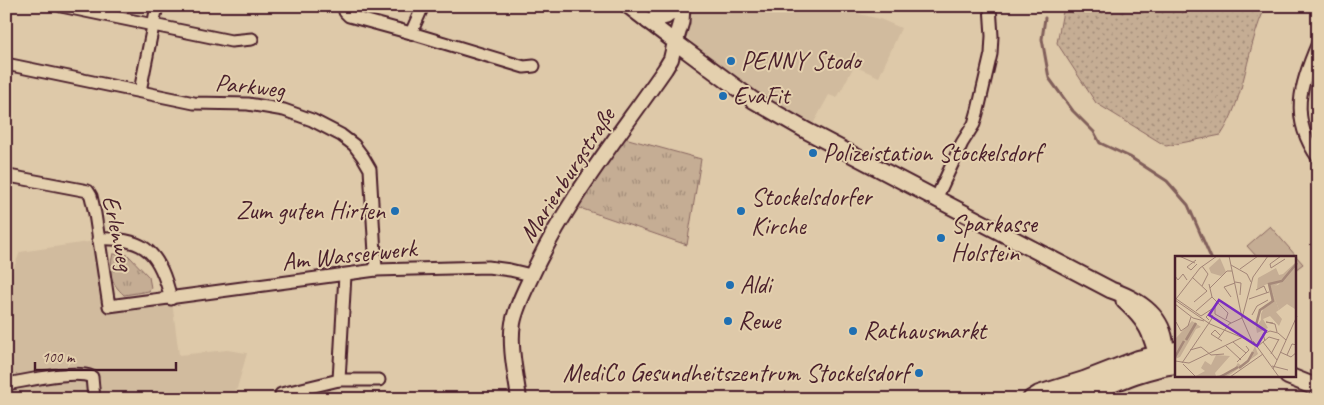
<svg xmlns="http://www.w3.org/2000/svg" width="1324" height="405" font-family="Caveat,sans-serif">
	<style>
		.built { fill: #d1bb9e }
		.grass { fill: url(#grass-dots); stroke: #886660 }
		.park { fill: url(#park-tufts); stroke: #886660 }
		.pitch { fill: #c5ad94; stroke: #886660 }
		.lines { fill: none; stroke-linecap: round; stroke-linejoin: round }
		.stream { stroke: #815e5a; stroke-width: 3 }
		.minor-casing { stroke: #4a1f2b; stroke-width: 15 }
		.tertiary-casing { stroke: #4a1f2b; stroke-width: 18 }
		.secondary-casing { stroke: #4a1f2b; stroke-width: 19 }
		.primary-casing { stroke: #4a1f2b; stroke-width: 20 }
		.minor { stroke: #e4d0ae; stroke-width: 11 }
		.tertiary { stroke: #e4d0ae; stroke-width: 14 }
		.secondary { stroke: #e4d0ae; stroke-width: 15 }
		.primary { stroke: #e4d0ae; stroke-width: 16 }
		.poi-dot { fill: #1f6fb2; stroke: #e4d0ae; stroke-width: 2 }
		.labels { text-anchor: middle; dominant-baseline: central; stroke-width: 4; stroke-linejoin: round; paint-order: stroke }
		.poi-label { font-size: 25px; fill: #4a1f2b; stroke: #e4d0ae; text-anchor: start }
		.street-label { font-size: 25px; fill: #4a1f2b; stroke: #e4d0ae }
		.inset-river { fill: none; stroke: #a58879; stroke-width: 2.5 }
		.inset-road { fill: none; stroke: #a38577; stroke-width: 1 }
		.view { fill: #7b2cbf; fill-opacity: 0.15; stroke: #7b2cbf; stroke-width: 2.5 }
		.inset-edge { fill: none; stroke: #4a1f2b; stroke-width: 2.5 }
	</style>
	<defs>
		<pattern id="grass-dots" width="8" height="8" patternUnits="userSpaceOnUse" patternTransform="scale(1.25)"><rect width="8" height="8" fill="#c5ad94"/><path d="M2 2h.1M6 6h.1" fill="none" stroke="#a28c79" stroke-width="1.8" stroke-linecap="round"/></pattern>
		<pattern id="park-tufts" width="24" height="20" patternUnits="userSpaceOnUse" patternTransform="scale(1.25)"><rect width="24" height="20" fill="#c5ad94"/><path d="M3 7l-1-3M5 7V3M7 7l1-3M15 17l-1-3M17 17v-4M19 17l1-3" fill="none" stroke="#a28c79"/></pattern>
	</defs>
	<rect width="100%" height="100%" fill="#dec9a9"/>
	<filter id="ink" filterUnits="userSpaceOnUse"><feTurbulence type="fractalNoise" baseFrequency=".02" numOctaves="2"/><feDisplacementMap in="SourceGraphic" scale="10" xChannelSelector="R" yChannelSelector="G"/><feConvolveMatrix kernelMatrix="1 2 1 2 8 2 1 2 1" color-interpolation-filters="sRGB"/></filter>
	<g filter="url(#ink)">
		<g class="built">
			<path d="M689,6H826L880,19L901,28L879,77L854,66L837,98L829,95L812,126L760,97L692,43L688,38L686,28Z"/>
			<path d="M95,241L105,310L172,302L179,355L227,350L247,353L234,399H6V287L20,252Z"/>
		</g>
		<path class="grass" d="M1064,6H1266C1246,47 1246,97 1221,135L1166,146L1096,103L1057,43Z"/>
		<g class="park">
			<path d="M621,137L701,159L687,245L571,205Z"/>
			<path d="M113,254L128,255L149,277L151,288L149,291L124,295C110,282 108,273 113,254Z"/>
		</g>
		<path class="pitch" d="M1270,226L1303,264L1295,270V258L1257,257L1247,246Z"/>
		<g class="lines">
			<g class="stream">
				<path d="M1047,9L1048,6"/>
				<path d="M1045,18L1042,39L1049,78L1073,111L1094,132L1100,143L1130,157L1167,181L1188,205L1211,258"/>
			</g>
			<defs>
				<g id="minor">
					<path d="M61,6L231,41L252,39"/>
					<path d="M344,6L345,12L349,16L411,33"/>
					<path d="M423,6L411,33L524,67L534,66"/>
					<path d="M1318,43C1300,84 1289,118 1318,158"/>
					<path d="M6,64L194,103L248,104L284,110L312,120L341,135L354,145L363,157L370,169L376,270"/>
					<path d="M140,91L157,6"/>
					<path d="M6,177L9,176L88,191L91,196L95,214L109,306L376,270L488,267L510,270L531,275"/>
					<path d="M936,199L962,143L974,124L978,110L991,54L992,36L990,6"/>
					<path d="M98,239C147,237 160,254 171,299"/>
					<path d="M339,380L345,275"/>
					<path d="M6,384C27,381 74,369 92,377L94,399"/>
					<path d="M281,394L339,380H379"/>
				</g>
				<path id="tertiary" d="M519,399C516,376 509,346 513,323C516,307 524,292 531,277C565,202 618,137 665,69L671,59L675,42L628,6"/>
				<g id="secondary">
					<path d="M682,6L681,22L675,42L753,100L807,131L1111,290C1146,302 1171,322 1165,363"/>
					<path d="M648,21L666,16L679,6"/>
					<path d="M1124,301C1134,310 1147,324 1151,337C1155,347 1156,355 1162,363"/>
				</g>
				<g id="primary">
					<path d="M1288,376L1318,388"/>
					<path d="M1031,399L1039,394L1084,380L1138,359L1176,350"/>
					<path d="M1076,399C1108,386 1142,369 1176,365"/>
				</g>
			</defs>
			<use href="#minor" class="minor-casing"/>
			<use href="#tertiary" class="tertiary-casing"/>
			<use href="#secondary" class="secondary-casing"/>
			<use href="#primary" class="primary-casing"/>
			<use href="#minor" class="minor"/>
			<use href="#tertiary" class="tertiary"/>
			<use href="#secondary" class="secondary"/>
			<use href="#primary" class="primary"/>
		</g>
	</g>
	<g class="poi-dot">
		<circle cx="731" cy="61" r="5"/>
		<circle cx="723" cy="96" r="5"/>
		<circle cx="813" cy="153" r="5"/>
		<circle cx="395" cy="211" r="5"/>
		<circle cx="741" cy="211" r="5"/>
		<circle cx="941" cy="238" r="5"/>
		<circle cx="730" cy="285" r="5"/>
		<circle cx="728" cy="321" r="5"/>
		<circle cx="853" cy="331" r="5"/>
		<circle cx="919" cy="373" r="5"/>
	</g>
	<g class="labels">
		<g class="poi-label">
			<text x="741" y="61">PENNY Stodo</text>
			<text x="733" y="96">EvaFit</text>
			<text x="823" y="153">Polizeistation Stockelsdorf</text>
			<text x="751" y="197">Stockelsdorfer<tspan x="751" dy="29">Kirche</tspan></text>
			<text x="385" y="211" text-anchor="end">Zum guten Hirten</text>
			<text x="951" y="224">Sparkasse<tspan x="951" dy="29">Holstein</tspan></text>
			<text x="740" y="285">Aldi</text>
			<text x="738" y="321">Rewe</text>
			<text x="863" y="331">Rathausmarkt</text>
			<text x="909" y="373" text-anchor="end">MediCo Gesundheitszentrum Stockelsdorf</text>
		</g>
		<g class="street-label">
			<text transform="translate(250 86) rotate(6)">Parkweg</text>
			<text transform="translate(567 175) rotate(-57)">Marienburgstraße</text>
			<text transform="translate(118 233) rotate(78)">Erlenweg</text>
			<text transform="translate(349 255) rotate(-6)">Am Wasserwerk</text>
		</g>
	</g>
	<g transform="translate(1175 256)">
		<rect width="121" height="121" fill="#dec9a9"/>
		<path d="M121,6L108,25L96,32L104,54L101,56L107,63L104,70L95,60L88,63L93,72L82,77L81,71L86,64V58L90,49L97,46L94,27L82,33L83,22L101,12L104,19L108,18ZM17,65L26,71L21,73L5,101L0,103V83ZM80,90L83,98L56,118L50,121H19L30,115L26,112L30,105L36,109L41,99L55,100L40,117L41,120L57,116L63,107L67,110L73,105Z" fill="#c5ad94"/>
		<path d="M121,9L120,53L112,48L104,54L95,30L103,29Z" fill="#c5ad94"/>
		<path d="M45,2L51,16L46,20L36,17L34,12Z" fill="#c5ad94"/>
		<path class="inset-river" d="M81,69L85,54L98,45L94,28L107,25L122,7M11,84L21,67M0,101L9,85M64,112L73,105L78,96M45,121L63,111"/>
		<path class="inset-road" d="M4,0L20,7M106,0L95,8L96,12L110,3M21,4L12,11L16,14L22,8M56,9L72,18L76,26M27,10L33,18L27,30M65,13L83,0M0,20L3,24L8,18L12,24M17,21L32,35L19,46M60,26L66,27L65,39M34,28L37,41L53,57L51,63M35,32L52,15H57M81,34L89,30L92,37M56,41L49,31L60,27M0,42L26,60L40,51V58L56,67M1,43L25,12L42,0M74,43L94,36M0,44L35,68L80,87M0,48L18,62L29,65M21,55L37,41M77,59L82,50L93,44M1,66L6,75L13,70L16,61M98,67L91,66L100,68L102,76M46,80L40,74L36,78L47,85M43,83L54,68L67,62L54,0M77,85L67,62L78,21L93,0M78,85L104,121M90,85L88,78L95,75L103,77L111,84M58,86L71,97M88,86L102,104M51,90L66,104M83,90L94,81L104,84M15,94L26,91L36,99L49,98M105,96L116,101L122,96M96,98L104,83M112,99L117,88L122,89M0,105L14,107L68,81M62,106L74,94L71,90M7,107L36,64L38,60L34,58L31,61L34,64M8,108L20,120M97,110L113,114M98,113L122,60M55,121L88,98"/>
		<path class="view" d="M44,44L91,75L82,90L34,59Z"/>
		<rect width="121" height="121" class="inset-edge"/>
	</g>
	<rect width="1324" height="405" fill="none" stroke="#e4d0ae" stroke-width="25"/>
	<rect x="12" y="12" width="1299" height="380" fill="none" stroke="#4a1f2b" stroke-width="2" filter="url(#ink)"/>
	<path d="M35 362v8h141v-8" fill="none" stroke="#4a1f2b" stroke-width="2.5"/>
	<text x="42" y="362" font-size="15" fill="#4a1f2b" stroke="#e4d0ae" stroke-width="4" paint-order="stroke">100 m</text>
</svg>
